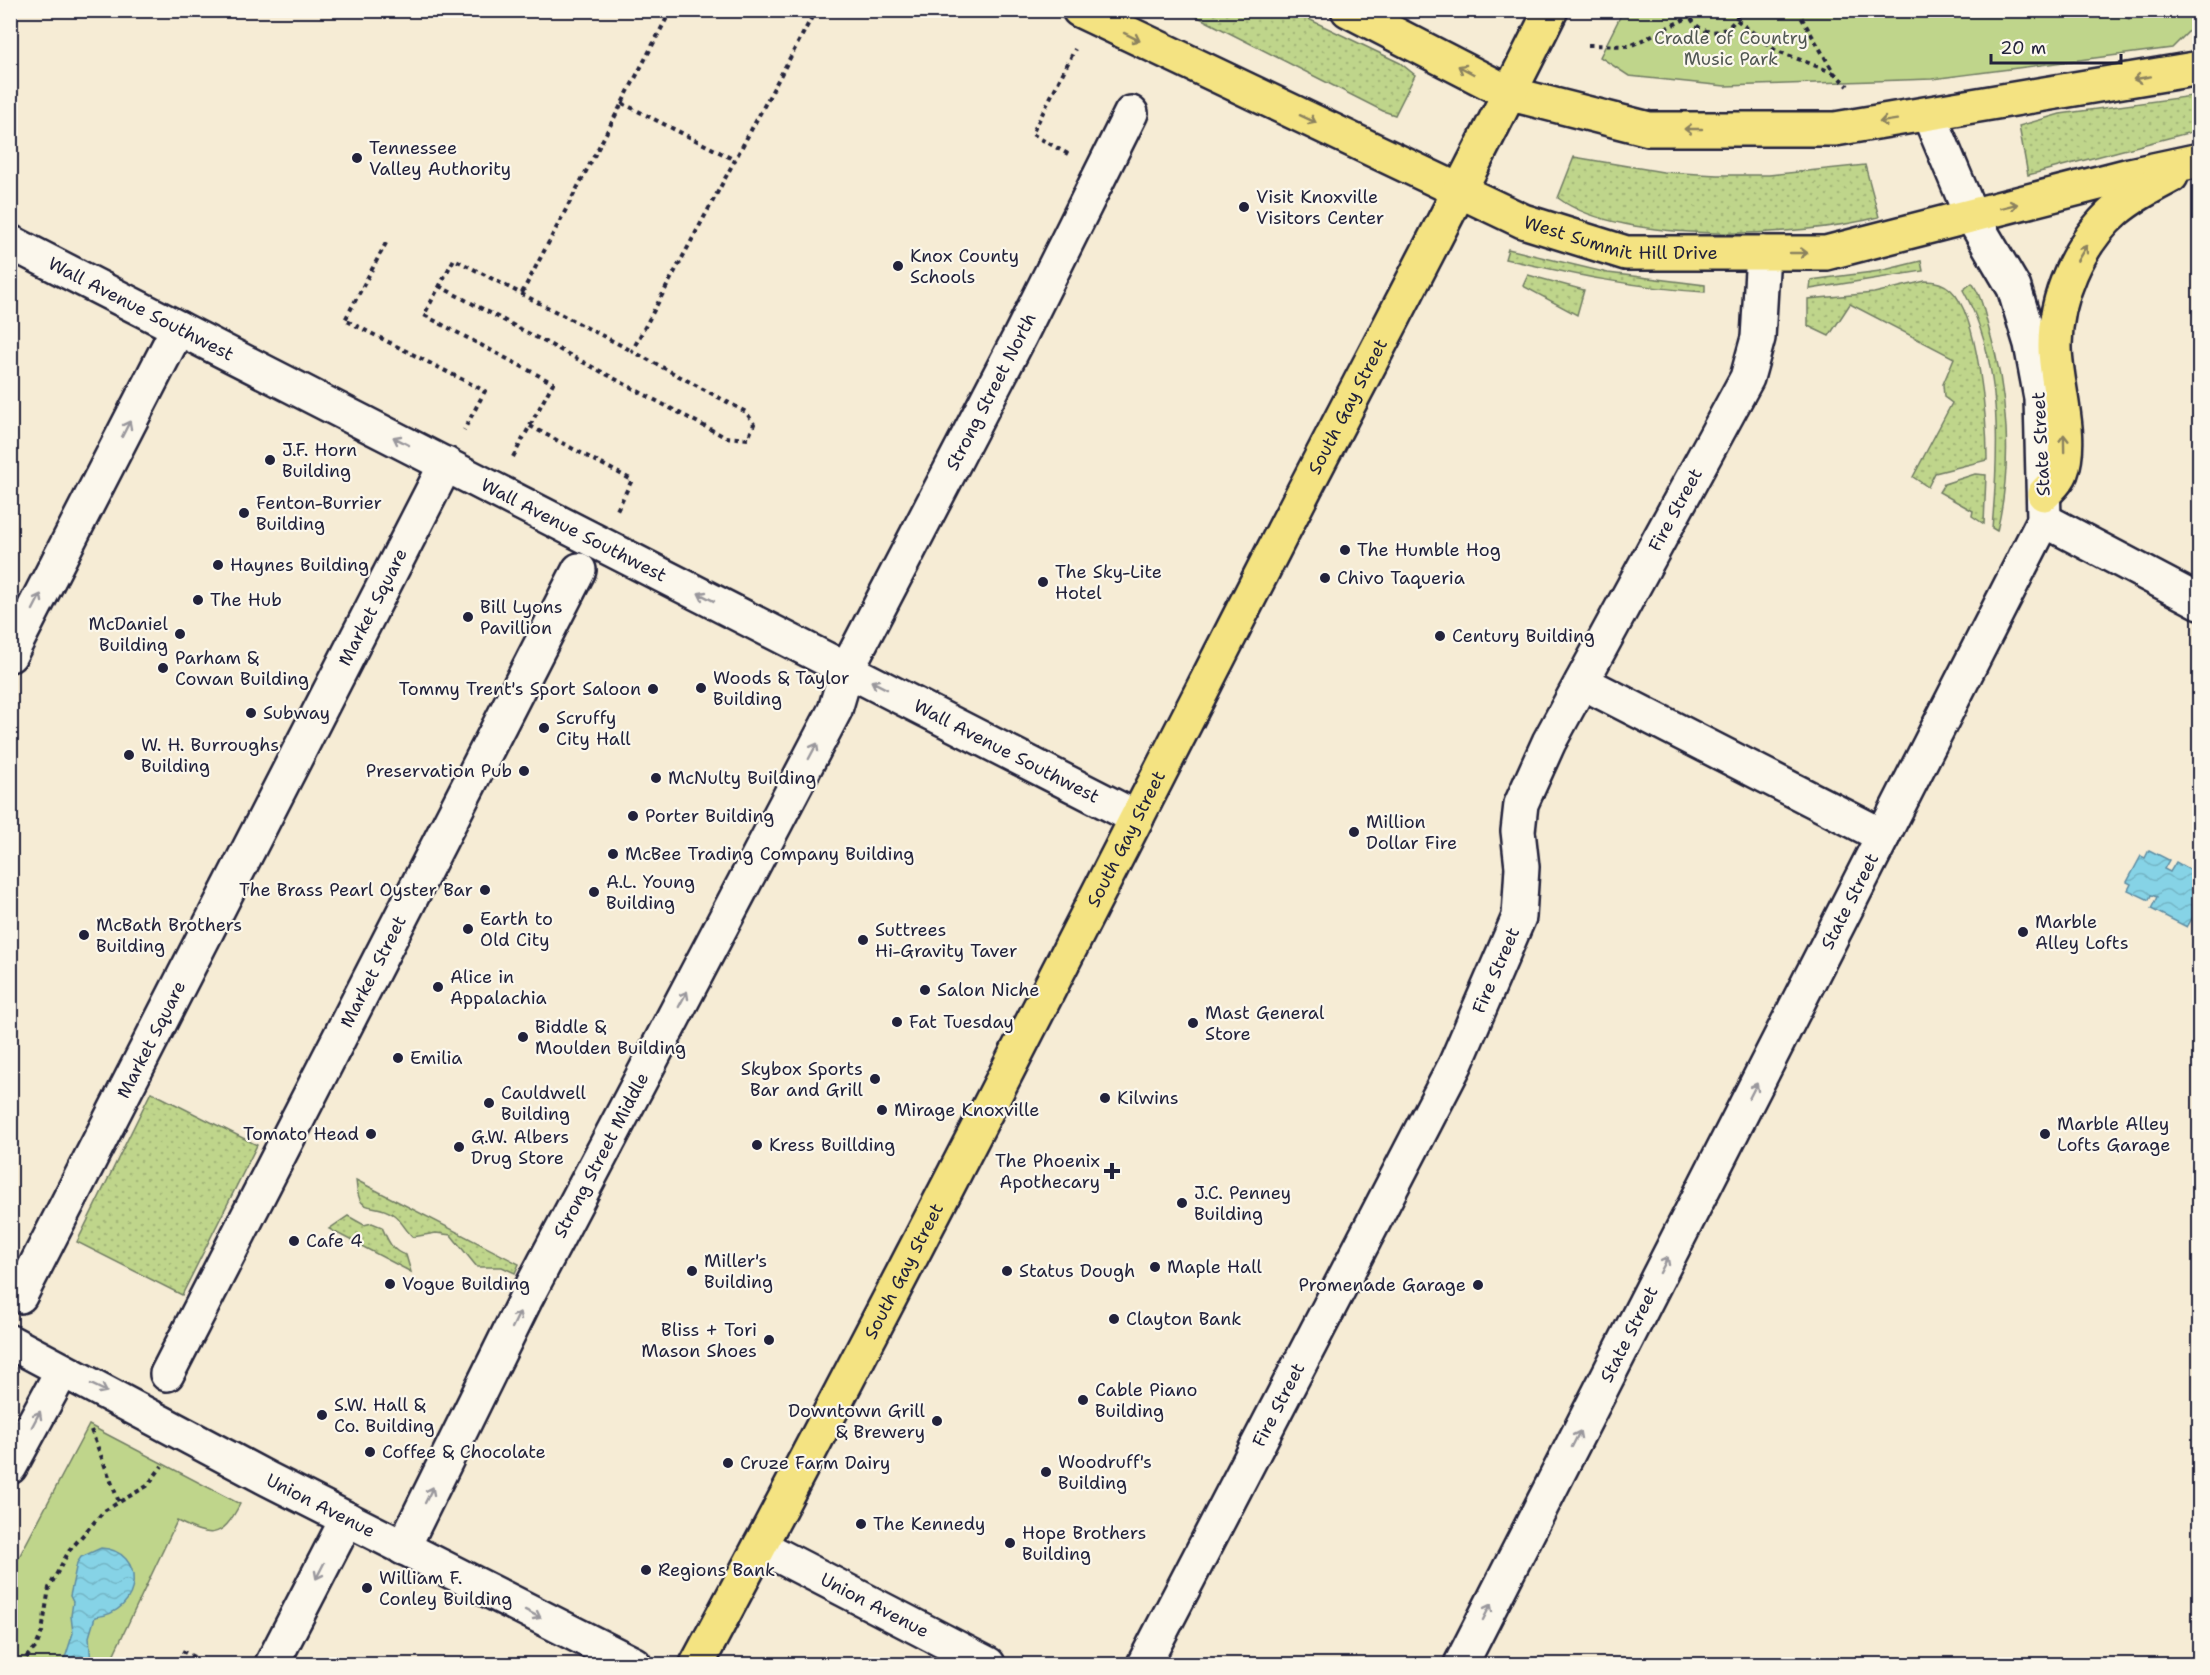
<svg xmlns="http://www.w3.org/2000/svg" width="2210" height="1675" font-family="'Shantell Sans',sans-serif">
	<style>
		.grass { fill: url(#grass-dots); stroke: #707c63; stroke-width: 1.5 }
		.park { fill: #bfd58b; stroke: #707c63; stroke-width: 1.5 }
		.water { fill: url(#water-waves); stroke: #5e8ca2; stroke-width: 1.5 }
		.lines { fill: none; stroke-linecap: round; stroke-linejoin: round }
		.minor-casing { stroke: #22223b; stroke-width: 38 }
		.major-casing { stroke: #22223b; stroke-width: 38 }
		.path { stroke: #22223b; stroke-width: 4; stroke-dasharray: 4.5 4.5; stroke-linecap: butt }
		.minor { stroke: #fbf7ec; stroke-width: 33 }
		.major { stroke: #f4e382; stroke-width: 33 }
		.oneway { stroke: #8b825e }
		.oneway2 { stroke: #99979c }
		.poi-dot { fill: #22223b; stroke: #fbf7ec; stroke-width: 2 }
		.labels { text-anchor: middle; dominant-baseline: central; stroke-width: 4.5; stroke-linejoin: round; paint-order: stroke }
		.park-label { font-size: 18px; fill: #515853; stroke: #fbf7ec }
		.poi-label { font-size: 18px; fill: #22223b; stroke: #fbf7ec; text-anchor: start }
		.street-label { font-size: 18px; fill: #22223b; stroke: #fbf7ec }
	</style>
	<defs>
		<pattern id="grass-dots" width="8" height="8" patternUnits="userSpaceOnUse" patternTransform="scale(1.5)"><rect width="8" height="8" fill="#bfd58b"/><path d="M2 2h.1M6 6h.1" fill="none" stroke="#a4b779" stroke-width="1.8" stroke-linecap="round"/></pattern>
		<pattern id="water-waves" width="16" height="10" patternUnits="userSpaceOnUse" patternTransform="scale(1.5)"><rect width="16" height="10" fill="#86d3e6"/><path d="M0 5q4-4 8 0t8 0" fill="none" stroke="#73b5c6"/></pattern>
	</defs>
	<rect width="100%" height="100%" fill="#f6ecd5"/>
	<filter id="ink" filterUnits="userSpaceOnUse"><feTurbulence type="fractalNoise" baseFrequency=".0167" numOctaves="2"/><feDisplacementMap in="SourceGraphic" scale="12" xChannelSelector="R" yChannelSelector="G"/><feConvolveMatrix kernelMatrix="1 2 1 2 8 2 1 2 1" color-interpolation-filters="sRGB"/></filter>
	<g filter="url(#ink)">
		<g class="grass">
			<path d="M1186,11H1292L1400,63L1415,75L1395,115L1383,111Z"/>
			<path d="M2199,95V130L2028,175L2019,126L2060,114Z"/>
			<path d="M1574,157L1663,172L1717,175H1769L1865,165L1879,217C1803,237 1622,246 1558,198Z"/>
			<path d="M1508,249L1608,273L1705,285V292C1636,288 1572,274 1505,259Z"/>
			<path d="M1921,261L1923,271L1810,289L1811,280L1880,271Z"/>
			<path d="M1528,275L1584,290L1577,315L1523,286Z"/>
			<path d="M1925,281C1935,281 1944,283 1951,290C1979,316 1987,422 1987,460L1935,473L1928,487L1913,477L1952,403L1944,397L1943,384L1954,358L1850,304L1829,336L1808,326V299L1874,293Z"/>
			<path d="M1972,283C1981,295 1984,311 1988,326C2008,392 2013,464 1997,531L1992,528C1999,450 2003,360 1963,290Z"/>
			<path d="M1975,474L1986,475L1984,524L1972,516L1973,511L1939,492L1944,484Z"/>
			<path d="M151,1092L257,1145L182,1295L77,1242Z"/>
			<path d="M356,1180L519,1264L515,1273L502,1267H477L451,1235L436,1233L413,1237C405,1230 401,1220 394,1215C371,1199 359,1219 356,1180Z"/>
			<path d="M348,1216L364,1225L372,1223L382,1227C387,1239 392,1252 406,1255L411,1272L329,1229Z"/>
		</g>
		<g class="park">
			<path d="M2110,10L2129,19L2133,11H2190L2195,25L2172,48L1932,79L1725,86L1629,76L1600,57L1623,11Z"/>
			<path d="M89,1425L240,1504C221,1541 210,1537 177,1521L109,1664H11L10,1574Z"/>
		</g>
		<g class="water">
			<path d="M2149,850L2169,860L2164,869L2170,872L2176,862L2199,875V932L2194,929L2198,920L2193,917L2187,927L2151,909L2157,897L2151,895L2149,900L2128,890L2131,884L2127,882L2141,856L2145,858Z"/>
			<path d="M101,1548C146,1550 144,1613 95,1617L89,1637L91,1664H60L66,1655L73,1633L71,1616L73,1602L70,1596L77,1563L81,1557Z"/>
		</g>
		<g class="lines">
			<defs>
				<g id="minor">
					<path id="s1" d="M10,242L1137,818"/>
					<path d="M2044,520L2200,602"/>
					<path d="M10,655L178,328"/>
					<path d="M1582,682L1883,836"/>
					<path id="s2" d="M20,1296L446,464"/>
					<path id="s3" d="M10,1342L268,1479L634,1664"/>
					<path id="s4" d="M167,1374L579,570"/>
					<path d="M10,1467L62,1371"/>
					<path id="s5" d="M760,1546L988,1664"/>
					<path id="s6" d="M403,1548L526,1298L835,710L847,669L1020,336L1131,113"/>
					<path d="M272,1664L347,1519"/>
					<path id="s7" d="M1144,1664L1455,1065L1519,917L1522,867L1518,831L1521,804L1549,742L1747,378L1758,338L1763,253"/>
					<path id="s8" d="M1461,1664L2044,520L2041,398L2031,344L2014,288L1971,215L1929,115"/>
				</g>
				<g id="major">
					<path id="s9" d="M1079,10L1523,221L1626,253H1826L2130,175L2200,160"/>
					<path d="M1348,10L1511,94L1649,129H1835L2200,68"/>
					<path d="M2044,494C2049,488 2058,481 2061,473C2074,438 2056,386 2055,349C2054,299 2078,243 2116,210C2132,196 2152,186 2171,176"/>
					<path id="s10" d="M697,1664C894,1296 1083,923 1273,551C1365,371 1461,192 1551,10"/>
				</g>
			</defs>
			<use href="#minor" class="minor-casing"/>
			<use href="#major" class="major-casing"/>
			<g class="path">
				<path d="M1688,10C1695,40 1732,38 1740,10"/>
				<path d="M1797,10L1834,73L1848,86"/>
				<path d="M1737,20L1775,50L1834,73"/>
				<path d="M1588,45L1630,46L1689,17"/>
				<path d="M622,103L735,160"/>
				<path d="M1068,154L1032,134L1075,49"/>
				<path d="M386,243L345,320L485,391L464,430"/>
				<path d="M439,286L725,437L748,439L754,424L746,412L632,351L812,17L800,10"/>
				<path d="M522,293L671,10"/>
				<path d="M530,426L632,480L617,510"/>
				<path d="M513,457L553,383L424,315L454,259L632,351"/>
				<path d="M91,1430L119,1502"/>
				<path d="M182,1651L208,1664"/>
				<path d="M20,1664L36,1647L42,1632L49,1588L69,1551L104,1511L147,1486L162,1466"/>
			</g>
			<use href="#minor" class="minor"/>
			<use href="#major" class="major"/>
		</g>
		<defs><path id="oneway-shaft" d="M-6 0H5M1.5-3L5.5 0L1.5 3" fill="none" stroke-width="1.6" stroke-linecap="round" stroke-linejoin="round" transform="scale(1.5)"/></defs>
		<g class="oneway">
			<use href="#oneway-shaft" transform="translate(1132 37) rotate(27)"/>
			<use href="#oneway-shaft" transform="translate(1466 70) rotate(-152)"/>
			<use href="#oneway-shaft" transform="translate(2142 78) rotate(170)"/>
			<use href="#oneway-shaft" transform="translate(1308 119) rotate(25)"/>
			<use href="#oneway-shaft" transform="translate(1888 121) rotate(171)"/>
			<use href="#oneway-shaft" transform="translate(1693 129) rotate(-180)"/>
			<use href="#oneway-shaft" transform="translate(2009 206) rotate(-14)"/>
			<use href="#oneway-shaft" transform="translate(1799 253)"/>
			<use href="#oneway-shaft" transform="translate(2082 253) rotate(-59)"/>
			<use href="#oneway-shaft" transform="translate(2064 443) rotate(-91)"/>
		</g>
		<g class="oneway2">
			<use href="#oneway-shaft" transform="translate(126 429) rotate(-63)"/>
			<use href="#oneway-shaft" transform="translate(401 441) rotate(-153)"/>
			<use href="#oneway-shaft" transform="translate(706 597) rotate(-153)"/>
			<use href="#oneway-shaft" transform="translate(37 602) rotate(-63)"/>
			<use href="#oneway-shaft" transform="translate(879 685) rotate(-153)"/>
			<use href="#oneway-shaft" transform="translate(813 751) rotate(-62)"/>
			<use href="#oneway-shaft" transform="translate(683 999) rotate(-62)"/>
			<use href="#oneway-shaft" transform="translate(1753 1091) rotate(-63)"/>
			<use href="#oneway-shaft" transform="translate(1664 1265) rotate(-63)"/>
			<use href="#oneway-shaft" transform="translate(516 1320) rotate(-64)"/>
			<use href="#oneway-shaft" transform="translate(99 1388) rotate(26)"/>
			<use href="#oneway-shaft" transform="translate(36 1419) rotate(-62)"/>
			<use href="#oneway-shaft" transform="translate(1576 1439) rotate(-63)"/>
			<use href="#oneway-shaft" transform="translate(429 1495) rotate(-64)"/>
			<use href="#oneway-shaft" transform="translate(320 1571) rotate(117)"/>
			<use href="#oneway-shaft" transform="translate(1487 1612) rotate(-63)"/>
			<use href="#oneway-shaft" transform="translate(533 1614) rotate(27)"/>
		</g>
	</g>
	<g class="poi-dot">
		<circle cx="357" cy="158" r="6"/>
		<circle cx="1244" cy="207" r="6"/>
		<circle cx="898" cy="266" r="6"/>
		<circle cx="270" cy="460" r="6"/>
		<circle cx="244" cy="513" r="6"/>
		<circle cx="1345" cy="550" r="6"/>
		<circle cx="218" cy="565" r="6"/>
		<circle cx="1325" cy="578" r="6"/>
		<circle cx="1043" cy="582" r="6"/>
		<circle cx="198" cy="600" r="6"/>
		<circle cx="468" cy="617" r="6"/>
		<circle cx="180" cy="634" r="6"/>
		<circle cx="1440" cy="636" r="6"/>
		<circle cx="163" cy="668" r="6"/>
		<circle cx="701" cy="688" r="6"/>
		<circle cx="653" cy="689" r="6"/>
		<circle cx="251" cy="713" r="6"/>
		<circle cx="544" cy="728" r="6"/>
		<circle cx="129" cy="755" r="6"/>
		<circle cx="524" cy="771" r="6"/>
		<circle cx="656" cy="778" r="6"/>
		<circle cx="633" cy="816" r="6"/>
		<circle cx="1354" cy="832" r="6"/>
		<circle cx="613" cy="854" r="6"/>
		<circle cx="485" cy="890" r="6"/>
		<circle cx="594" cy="892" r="6"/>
		<circle cx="468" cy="929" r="6"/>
		<circle cx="2023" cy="932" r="6"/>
		<circle cx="84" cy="935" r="6"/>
		<circle cx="863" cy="940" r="6"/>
		<circle cx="438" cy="987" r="6"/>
		<circle cx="925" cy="990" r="6"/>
		<circle cx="897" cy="1022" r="6"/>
		<circle cx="1193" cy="1023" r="6"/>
		<circle cx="523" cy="1037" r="6"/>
		<circle cx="398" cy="1058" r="6"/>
		<circle cx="875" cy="1079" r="6"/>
		<circle cx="1105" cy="1098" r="6"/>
		<circle cx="489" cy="1103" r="6"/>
		<circle cx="882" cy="1110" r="6"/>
		<circle cx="371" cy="1134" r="6"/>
		<circle cx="2045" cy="1134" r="6"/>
		<circle cx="757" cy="1145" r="6"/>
		<circle cx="459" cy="1147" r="6"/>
		<path d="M1109 1162h6v6h6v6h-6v6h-6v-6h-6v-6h6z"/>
		<circle cx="1182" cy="1203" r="6"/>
		<circle cx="294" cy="1241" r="6"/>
		<circle cx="1155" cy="1267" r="6"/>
		<circle cx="692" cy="1271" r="6"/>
		<circle cx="1007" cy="1271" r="6"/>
		<circle cx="390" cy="1284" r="6"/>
		<circle cx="1478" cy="1285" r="6"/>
		<circle cx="1114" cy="1319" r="6"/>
		<circle cx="769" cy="1340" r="6"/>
		<circle cx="1083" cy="1400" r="6"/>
		<circle cx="322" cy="1415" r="6"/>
		<circle cx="937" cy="1421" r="6"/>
		<circle cx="370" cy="1452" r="6"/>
		<circle cx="728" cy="1463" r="6"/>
		<circle cx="1046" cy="1472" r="6"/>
		<circle cx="861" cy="1524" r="6"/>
		<circle cx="1010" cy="1543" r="6"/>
		<circle cx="646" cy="1570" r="6"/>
		<circle cx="367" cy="1588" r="6"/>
	</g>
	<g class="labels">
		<g class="park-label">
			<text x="1731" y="38">Cradle of Country<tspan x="1731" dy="21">Music Park</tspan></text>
		</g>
		<g class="poi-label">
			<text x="369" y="148">Tennessee<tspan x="369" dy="21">Valley Authority</tspan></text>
			<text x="1256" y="197">Visit Knoxville<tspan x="1256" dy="21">Visitors Center</tspan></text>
			<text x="910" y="256">Knox County<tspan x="910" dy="21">Schools</tspan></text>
			<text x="282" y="450">J.F. Horn<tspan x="282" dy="21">Building</tspan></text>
			<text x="256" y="503">Fenton-Burrier<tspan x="256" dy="21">Building</tspan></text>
			<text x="1357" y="550">The Humble Hog</text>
			<text x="230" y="565">Haynes Building</text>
			<text x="1055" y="572">The Sky-Lite<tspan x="1055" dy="21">Hotel</tspan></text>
			<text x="1337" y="578">Chivo Taqueria</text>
			<text x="210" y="600">The Hub</text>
			<text x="480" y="607">Bill Lyons<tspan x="480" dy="21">Pavillion</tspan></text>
			<text x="168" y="624" text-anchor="end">McDaniel<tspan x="168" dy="21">Building</tspan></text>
			<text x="1452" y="636">Century Building</text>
			<text x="175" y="658">Parham &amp;<tspan x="175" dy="21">Cowan Building</tspan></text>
			<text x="713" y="678">Woods &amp; Taylor<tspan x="713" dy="21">Building</tspan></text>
			<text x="641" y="689" text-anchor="end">Tommy Trent's Sport Saloon</text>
			<text x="263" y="713">Subway</text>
			<text x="556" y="718">Scruffy<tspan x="556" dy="21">City Hall</tspan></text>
			<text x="141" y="745">W. H. Burroughs<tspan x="141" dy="21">Building</tspan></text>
			<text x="512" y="771" text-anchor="end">Preservation Pub</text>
			<text x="668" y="778">McNulty Building</text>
			<text x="645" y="816">Porter Building</text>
			<text x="1366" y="822">Million<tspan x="1366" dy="21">Dollar Fire</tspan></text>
			<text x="625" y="854">McBee Trading Company Building</text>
			<text x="606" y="882">A.L. Young<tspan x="606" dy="21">Building</tspan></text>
			<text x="473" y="890" text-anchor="end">The Brass Pearl Oyster Bar</text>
			<text x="480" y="919">Earth to<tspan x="480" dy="21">Old City</tspan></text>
			<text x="2035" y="922">Marble<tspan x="2035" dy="21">Alley Lofts</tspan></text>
			<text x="96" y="925">McBath Brothers<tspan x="96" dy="21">Building</tspan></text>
			<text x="875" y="930">Suttrees<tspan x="875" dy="21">Hi-Gravity Taver</tspan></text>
			<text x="450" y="977">Alice in<tspan x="450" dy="21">Appalachia</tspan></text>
			<text x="937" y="990">Salon Niche</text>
			<text x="1205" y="1013">Mast General<tspan x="1205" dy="21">Store</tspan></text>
			<text x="909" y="1022">Fat Tuesday</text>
			<text x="535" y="1027">Biddle &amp;<tspan x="535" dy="21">Moulden Building</tspan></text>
			<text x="410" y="1058">Emilia</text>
			<text x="863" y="1069" text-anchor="end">Skybox Sports<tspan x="863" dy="21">Bar and Grill</tspan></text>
			<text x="501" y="1093">Cauldwell<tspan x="501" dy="21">Building</tspan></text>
			<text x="1117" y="1098">Kilwins</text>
			<text x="894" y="1110">Mirage Knoxville</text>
			<text x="2057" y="1124">Marble Alley<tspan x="2057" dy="21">Lofts Garage</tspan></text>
			<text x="359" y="1134" text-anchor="end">Tomato Head</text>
			<text x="471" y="1137">G.W. Albers<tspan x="471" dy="21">Drug Store</tspan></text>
			<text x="769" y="1145">Kress Buillding</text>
			<text x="1100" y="1161" text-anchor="end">The Phoenix<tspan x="1100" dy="21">Apothecary</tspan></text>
			<text x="1194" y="1193">J.C. Penney<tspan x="1194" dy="21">Building</tspan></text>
			<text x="306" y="1241">Cafe 4</text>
			<text x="704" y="1261">Miller's<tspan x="704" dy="21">Building</tspan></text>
			<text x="1167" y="1267">Maple Hall</text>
			<text x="1019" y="1271">Status Dough</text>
			<text x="402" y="1284">Vogue Building</text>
			<text x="1466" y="1285" text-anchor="end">Promenade Garage</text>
			<text x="1126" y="1319">Clayton Bank</text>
			<text x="757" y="1330" text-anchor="end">Bliss + Tori<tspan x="757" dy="21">Mason Shoes</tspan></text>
			<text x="1095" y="1390">Cable Piano<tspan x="1095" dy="21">Building</tspan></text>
			<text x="334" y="1405">S.W. Hall &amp;<tspan x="334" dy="21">Co. Building</tspan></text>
			<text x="925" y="1411" text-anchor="end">Downtown Grill<tspan x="925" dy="21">&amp; Brewery</tspan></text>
			<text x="382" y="1452">Coffee &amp; Chocolate</text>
			<text x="1058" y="1462">Woodruff's<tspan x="1058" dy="21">Building</tspan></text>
			<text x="740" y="1463">Cruze Farm Dairy</text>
			<text x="873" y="1524">The Kennedy</text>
			<text x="1022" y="1533">Hope Brothers<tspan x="1022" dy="21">Building</tspan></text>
			<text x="658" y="1570">Regions Bank</text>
			<text x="379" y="1578">William F.<tspan x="379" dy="21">Conley Building</tspan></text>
		</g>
		<g class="street-label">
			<text stroke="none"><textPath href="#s9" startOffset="592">West Summit Hill Drive</textPath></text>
			<text stroke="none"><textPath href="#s1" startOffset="147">Wall Avenue Southwest</textPath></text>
			<text stroke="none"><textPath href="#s6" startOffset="1298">Strong Street North</textPath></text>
			<text stroke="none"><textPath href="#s10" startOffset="1416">South Gay Street</textPath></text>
			<text transform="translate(2041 444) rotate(-93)">State Street</text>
			<text stroke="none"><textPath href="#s7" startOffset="1282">Fire Street</textPath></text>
			<text stroke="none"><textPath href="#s1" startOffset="633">Wall Avenue Southwest</textPath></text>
			<text stroke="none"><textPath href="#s2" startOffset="774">Market Square</textPath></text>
			<text stroke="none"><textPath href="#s1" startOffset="1119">Wall Avenue Southwest</textPath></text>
			<text stroke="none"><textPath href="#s10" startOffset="930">South Gay Street</textPath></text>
			<text stroke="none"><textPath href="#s8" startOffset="856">State Street</textPath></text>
			<text stroke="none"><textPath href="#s7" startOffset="778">Fire Street</textPath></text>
			<text stroke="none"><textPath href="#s4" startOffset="452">Market Street</textPath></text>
			<text stroke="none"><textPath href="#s2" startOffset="288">Market Square</textPath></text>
			<text stroke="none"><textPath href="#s6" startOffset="440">Strong Street Middle</textPath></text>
			<text stroke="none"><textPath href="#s10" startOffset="444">South Gay Street</textPath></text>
			<text stroke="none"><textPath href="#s8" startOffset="370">State Street</textPath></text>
			<text stroke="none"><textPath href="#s7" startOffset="292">Fire Street</textPath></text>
			<text stroke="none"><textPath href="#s3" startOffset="351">Union Avenue</textPath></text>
			<text stroke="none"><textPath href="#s5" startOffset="129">Union Avenue</textPath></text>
		</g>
	</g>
	<rect width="2210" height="1675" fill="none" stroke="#fbf7ec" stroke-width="36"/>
	<rect x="18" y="18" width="2174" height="1639" fill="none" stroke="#22223b" stroke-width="2" filter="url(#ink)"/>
	<path d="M1991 54v9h130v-9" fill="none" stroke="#22223b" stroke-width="3"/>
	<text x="2000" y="54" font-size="18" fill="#22223b" stroke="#fbf7ec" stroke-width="4.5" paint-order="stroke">20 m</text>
</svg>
